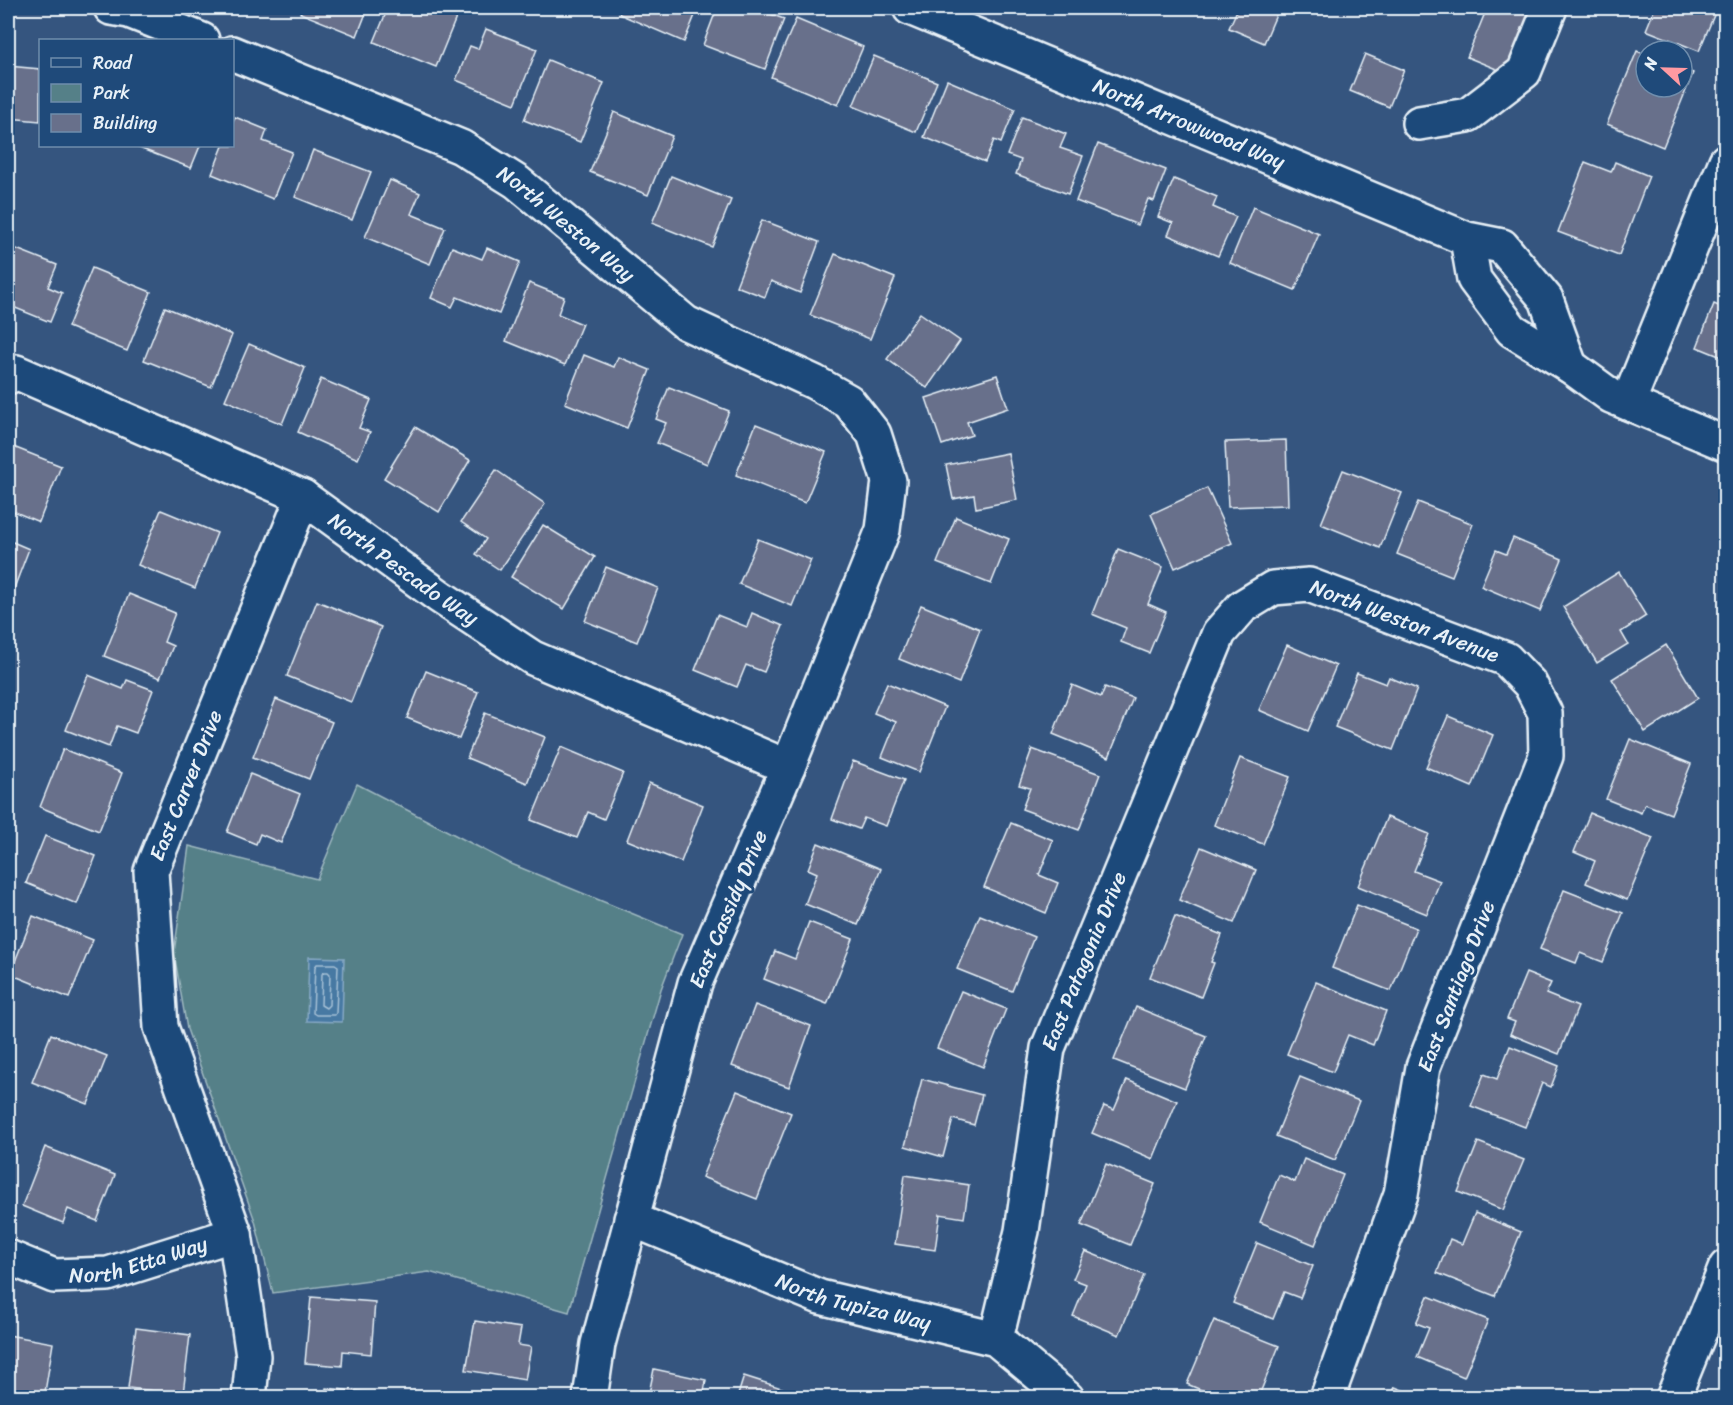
<svg xmlns="http://www.w3.org/2000/svg" width="1733" height="1405" font-family="Sriracha,sans-serif">
	<style>
		.green { fill: #558088; stroke: #9eb8c0; stroke-width: 1.5 }
		.water { fill: #4679a3; stroke: #87a9c5; stroke-width: 1.5 }
		.lines { fill: none; stroke-linecap: round; stroke-linejoin: round }
		.shore { stroke: #a7c1d6; stroke-width: 1.5 }
		.building { fill: #68708b; stroke: #e8f1f8; stroke-width: 1.5 }
		.minor-casing { stroke: #e8f1f8; stroke-width: 38 }
		.major-casing { stroke: #e8f1f8; stroke-width: 38 }
		.minor { stroke: #1f4a7a; stroke-width: 33 }
		.major { stroke: #1f4a7a; stroke-width: 33 }
		.labels { text-anchor: middle; dominant-baseline: central; stroke-width: 6; stroke-linejoin: round; paint-order: stroke }
		.street-label { font-size: 21px; fill: #e8f1f8; stroke: #1f4a7a }
	</style>
	<rect width="100%" height="100%" fill="#35557f"/>
	<filter id="ink" filterUnits="userSpaceOnUse"><feTurbulence type="fractalNoise" baseFrequency=".0167" numOctaves="2"/><feDisplacementMap in="SourceGraphic" scale="12" xChannelSelector="R" yChannelSelector="G"/><feConvolveMatrix kernelMatrix="1 2 1 2 8 2 1 2 1" color-interpolation-filters="sRGB"/></filter>
	<g filter="url(#ink)">
		<path class="green" d="M357,784L509,863L682,934L661,989L569,1312L429,1272L273,1293L255,1221L187,1029L174,953L189,846L317,879Z"/>
		<path class="water" d="M309,957L344,958L342,1022L307,1021Z"/>
		<g class="lines">
			<g class="shore">
				<path d="M317,964H335L338,966L336,1013L335,1015H316L313,1013L315,967Z"/>
				<path d="M324,972H328L330,974L329,1005L326,1008L321,1005L322,974Z"/>
			</g>
		</g>
		<g class="building">
			<path d="M303,8H368L357,36L300,13Z"/>
			<path d="M388,8H444L458,13L436,67L374,42Z"/>
			<path d="M622,8H698L684,42L619,14Z"/>
			<path d="M717,8H754L784,19L765,69L703,45Z"/>
			<path d="M1238,8H1279L1264,43L1229,28Z"/>
			<path d="M1487,8H1532L1506,73L1467,57Z"/>
			<path d="M1655,8H1717L1699,51L1646,30Z"/>
			<path d="M796,19L863,47L838,105L771,77Z"/>
			<path d="M486,29L537,49L515,104L456,80L470,46L478,49Z"/>
			<path d="M1637,51L1646,55V87H1682V69L1693,73L1663,147L1607,124Z"/>
			<path d="M1365,54L1404,70L1389,107L1350,91Z"/>
			<path d="M874,56L937,82L916,132L853,106Z"/>
			<path d="M548,60L604,83L580,142L524,120Z"/>
			<path d="M8,66L40,69V121L8,118Z"/>
			<path d="M947,80L1015,109L1001,143L994,140L985,162L924,137Z"/>
			<path d="M614,112L672,136L648,195L590,172Z"/>
			<path d="M235,117L267,130L263,141L292,152L273,199L212,174L223,146H232V123Z"/>
			<path d="M1022,117L1066,134L1060,148L1083,156L1068,194L1016,174L1021,160L1007,155Z"/>
			<path d="M1098,144L1166,170L1154,201L1148,199L1138,225L1076,201Z"/>
			<path d="M134,146H200L191,168Z"/>
			<path d="M313,150L371,172L352,220L295,197Z"/>
			<path d="M1585,162L1611,172L1615,162L1649,176L1619,255L1558,232Z"/>
			<path d="M671,176L731,200L712,247L652,223Z"/>
			<path d="M1174,179L1217,197L1213,207L1236,217L1218,256L1168,235L1173,223L1158,217Z"/>
			<path d="M390,180L420,193L411,214L445,228L430,264L365,237Z"/>
			<path d="M1253,207L1319,234L1295,290L1230,263Z"/>
			<path d="M762,220L819,242L800,293L771,281L765,297L736,286Z"/>
			<path d="M452,247L482,259L487,248L520,262L499,314L457,297L452,307L431,298Z"/>
			<path d="M14,248L57,265L48,287L62,293L50,322L8,305V265Z"/>
			<path d="M835,254L895,278L870,339L810,315Z"/>
			<path d="M92,268L151,292L127,351L68,327Z"/>
			<path d="M529,283L564,297L558,314L582,324L565,365L506,341Z"/>
			<path d="M1714,304L1726,309V368L1720,366L1724,358L1697,347Z"/>
			<path d="M165,307L232,335L211,387L144,360Z"/>
			<path d="M920,313L960,341L927,388L887,359Z"/>
			<path d="M249,344L305,368L282,424L225,400Z"/>
			<path d="M584,355L614,367L618,357L650,370L627,428L565,403Z"/>
			<path d="M997,375L1008,408L967,422L972,435L942,445L926,398Z"/>
			<path d="M321,379L371,400L359,428L370,432L358,459L298,432Z"/>
			<path d="M669,387L729,411L707,464L657,443L666,423L656,419Z"/>
			<path d="M756,424L826,452L805,503L736,475Z"/>
			<path d="M415,427L470,460L439,512L384,478Z"/>
			<path d="M1286,440L1288,505L1228,507L1225,442Z"/>
			<path d="M11,446L61,466L39,522L8,509V453Z"/>
			<path d="M1008,453L1017,500L976,508L974,495L953,499L946,465Z"/>
			<path d="M496,470L545,504L500,570L476,554L486,539L461,522Z"/>
			<path d="M1343,470L1402,493L1380,548L1321,524Z"/>
			<path d="M1207,488L1232,543L1175,568L1151,514Z"/>
			<path d="M1418,502L1473,524L1452,576L1397,554Z"/>
			<path d="M161,510L217,533L195,588L138,565Z"/>
			<path d="M956,517L1009,539L991,584L937,563Z"/>
			<path d="M543,525L595,557L564,609L511,577Z"/>
			<path d="M1513,538L1562,559L1540,611L1481,586L1496,550L1506,554Z"/>
			<path d="M758,539L811,560L792,606L739,584Z"/>
			<path d="M8,540L29,549L8,604Z"/>
			<path d="M1118,549L1163,567L1148,604L1166,612L1149,653L1121,642L1126,628L1092,614Z"/>
			<path d="M606,567L658,588L637,642L585,621Z"/>
			<path d="M1619,572L1646,616L1621,632L1628,644L1597,663L1563,607Z"/>
			<path d="M129,594L175,613L164,642L173,646L160,678L104,656Z"/>
			<path d="M317,601L381,627L351,702L287,676Z"/>
			<path d="M921,605L980,629L959,683L899,659Z"/>
			<path d="M752,613L783,626L764,672L746,665L737,687L695,670L717,615L747,627Z"/>
			<path d="M1287,645L1336,666L1308,731L1259,710Z"/>
			<path d="M1666,645L1698,698L1645,732L1612,679Z"/>
			<path d="M426,671L478,692L459,739L407,718Z"/>
			<path d="M1357,673L1386,684L1389,677L1417,689L1393,750L1335,727Z"/>
			<path d="M88,675L123,689L127,680L153,690L136,733L117,726L109,747L66,730Z"/>
			<path d="M887,683L945,707L919,772L882,757L896,722L874,713Z"/>
			<path d="M1072,685L1101,697L1105,687L1133,698L1109,757L1053,734Z"/>
			<path d="M276,699L332,722L309,779L253,757Z"/>
			<path d="M485,713L545,737L527,783L467,758Z"/>
			<path d="M1448,716L1493,735L1472,787L1426,767Z"/>
			<path d="M1630,739L1691,764L1671,814L1645,804L1641,813L1606,799Z"/>
			<path d="M561,747L623,773L604,819L588,812L577,838L531,820Z"/>
			<path d="M63,749L122,773L99,831L40,807Z"/>
			<path d="M1032,749L1100,774L1079,830L1022,809L1030,788L1019,785Z"/>
			<path d="M1240,758L1290,777L1263,844L1214,825Z"/>
			<path d="M853,761L904,780L886,826L864,818L859,829L832,819Z"/>
			<path d="M250,774L300,794L281,843L260,834L256,844L227,832Z"/>
			<path d="M649,783L703,805L681,862L627,840Z"/>
			<path d="M1590,813L1653,838L1627,900L1586,883L1595,861L1574,852Z"/>
			<path d="M1387,817L1429,834L1414,871L1440,881L1427,914L1358,886Z"/>
			<path d="M1011,823L1053,840L1039,875L1058,883L1046,913L984,887Z"/>
			<path d="M45,836L96,856L77,904L26,883Z"/>
			<path d="M818,843L881,869L858,925L805,904L817,873L808,869Z"/>
			<path d="M1201,847L1256,870L1234,923L1179,900Z"/>
			<path d="M1564,890L1623,913L1603,962L1580,953L1576,963L1540,949Z"/>
			<path d="M1357,905L1416,928L1391,991L1332,968Z"/>
			<path d="M980,915L1034,937L1012,991L957,969Z"/>
			<path d="M33,916L93,940L69,998L10,974Z"/>
			<path d="M1175,916L1222,935L1211,962L1214,963L1201,997L1150,977Z"/>
			<path d="M809,922L853,939L827,1004L764,979L775,951L795,959Z"/>
			<path d="M1526,973L1551,983L1546,994L1578,1007L1559,1054L1510,1034L1515,1022L1507,1019Z"/>
			<path d="M1316,982L1386,1011L1373,1045L1348,1035L1333,1072L1287,1054Z"/>
			<path d="M961,991L1006,1009L983,1067L937,1048Z"/>
			<path d="M755,1005L811,1026L789,1087L732,1066Z"/>
			<path d="M1136,1007L1206,1036L1185,1088L1114,1060Z"/>
			<path d="M51,1034L107,1056L88,1104L32,1082Z"/>
			<path d="M1510,1046L1559,1066L1551,1087L1542,1083L1525,1127L1471,1106L1484,1074L1497,1079Z"/>
			<path d="M1300,1077L1359,1101L1335,1160L1276,1136Z"/>
			<path d="M922,1079L982,1095L974,1125L953,1119L943,1157L905,1146Z"/>
			<path d="M1127,1080L1177,1101L1153,1159L1092,1133L1104,1106L1114,1110Z"/>
			<path d="M737,1091L791,1113L757,1199L702,1177Z"/>
			<path d="M1478,1142L1524,1160L1503,1210L1458,1192Z"/>
			<path d="M45,1147L115,1175L97,1221L68,1209L63,1223L22,1206Z"/>
			<path d="M1304,1159L1343,1175L1315,1245L1260,1222L1279,1175L1295,1182Z"/>
			<path d="M1106,1164L1155,1184L1130,1245L1081,1225Z"/>
			<path d="M905,1175L969,1185L964,1218L940,1214L935,1250L895,1244Z"/>
			<path d="M1475,1213L1521,1232L1495,1296L1437,1273L1450,1239L1462,1244Z"/>
			<path d="M1257,1243L1313,1266L1300,1298L1284,1292L1273,1319L1233,1303Z"/>
			<path d="M1085,1251L1144,1275L1119,1335L1073,1316L1086,1284L1073,1279Z"/>
			<path d="M1428,1296L1488,1320L1464,1377L1417,1357L1429,1328L1416,1323Z"/>
			<path d="M311,1297L375,1302L371,1354L343,1351L342,1366L305,1363Z"/>
			<path d="M1214,1320L1279,1346L1258,1398H1220L1187,1384Z"/>
			<path d="M475,1321L521,1328L518,1345L531,1347L525,1380L466,1370Z"/>
			<path d="M136,1328L190,1335L183,1394L128,1388Z"/>
			<path d="M8,1335L53,1343L44,1398H8Z"/>
			<path d="M654,1369L706,1380L703,1398H648Z"/>
			<path d="M744,1376L794,1392L792,1398H737Z"/>
			<path d="M1395,1387L1422,1398H1390Z"/>
			<path d="M326,1388L373,1393V1398H325Z"/>
		</g>
		<g class="lines">
			<defs>
				<g id="minor">
					<path d="M111,8L129,11L202,40"/>
					<path id="s1" d="M910,8L1467,239L1502,246L1546,299L1570,366L1512,330L1474,279L1467,239"/>
					<path id="s2" d="M232,53L461,147L517,182L686,323L814,382L848,401L874,434L889,481L883,530L788,767L695,983L598,1344L590,1398"/>
					<path d="M1419,123L1468,115L1524,72L1550,8"/>
					<path d="M1570,366L1611,396L1726,444"/>
					<path id="s3" d="M8,377L16,372L303,497L439,596L533,658L788,767"/>
					<path d="M1628,403L1726,161"/>
					<path id="s4" d="M631,1219L820,1297L996,1339L1067,1398"/>
					<path id="s5" d="M8,1257L54,1276L108,1274L235,1234"/>
					<path id="s6" d="M996,1339L1022,1231L1048,1048L1219,633L1242,607L1273,588L1309,585L1506,659L1530,684L1545,713L1546,756L1423,1067L1401,1194L1327,1398"/>
					<path id="s7" d="M249,1398L253,1356L235,1234L161,1027L151,871L303,497"/>
				</g>
				<path id="major" d="M1673,1398L1726,1267"/>
			</defs>
			<use href="#minor" class="minor-casing"/>
			<use href="#major" class="major-casing"/>
			<use href="#minor" class="minor"/>
			<use href="#major" class="major"/>
		</g>
	</g>
	<g class="labels">
		<g class="street-label">
			<text stroke="none"><textPath href="#s1" startOffset="302">North Arrowwood Way</textPath></text>
			<text stroke="none"><textPath href="#s2" startOffset="378">North Weston Way</textPath></text>
			<text stroke="none"><textPath href="#s3" startOffset="446">North Pescado Way</textPath></text>
			<text stroke="none"><textPath href="#s6" startOffset="954">North Weston Avenue</textPath></text>
			<text stroke="none"><textPath href="#s7" startOffset="634">East Carver Drive</textPath></text>
			<text transform="translate(728 909) rotate(-67)">East Cassidy Drive</text>
			<text stroke="none"><textPath href="#s6" startOffset="390">East Patagonia Drive</textPath></text>
			<text transform="translate(1456 986) rotate(-69)">East Santiago Drive</text>
			<text stroke="none"><textPath href="#s5" startOffset="136">North Etta Way</textPath></text>
			<text stroke="none"><textPath href="#s4" startOffset="238">North Tupiza Way</textPath></text>
		</g>
	</g>
	<rect width="1733" height="1405" fill="none" stroke="#1f4a7a" stroke-width="30"/>
	<rect x="15" y="15" width="1703" height="1375" fill="none" stroke="#e8f1f8" stroke-width="2" filter="url(#ink)"/>
	<rect x="39" y="39" width="195" height="108" fill="#1f4a7a" stroke="#6f8dac" stroke-width="1.5"/>
	<rect x="51" y="58" width="30" height="9" fill="#1f4a7a" stroke="#6f8dac" stroke-width="1.5"/>
	<text x="93" y="69" font-size="18" fill="#e8f1f8">Road</text>
	<rect x="51" y="84" width="30" height="18" fill="#558088" stroke="#6f8dac" stroke-width="1.5"/>
	<text x="93" y="99" font-size="18" fill="#e8f1f8">Park</text>
	<rect x="51" y="114" width="30" height="18" fill="#68708b" stroke="#6f8dac" stroke-width="1.5"/>
	<text x="93" y="129" font-size="18" fill="#e8f1f8">Building</text>
	<g transform="translate(1664 69) rotate(292)"><circle r="28" fill="#1f4a7a" stroke="#6f8dac" stroke-width="1.5"/>
	<path d="M0-4.5L10 22L0 15L-10 22Z" fill="#ff9aa2"/>
	<text y="-9" font-size="16" font-weight="bold" text-anchor="middle" fill="#e8f1f8">N</text>
	</g>
</svg>
